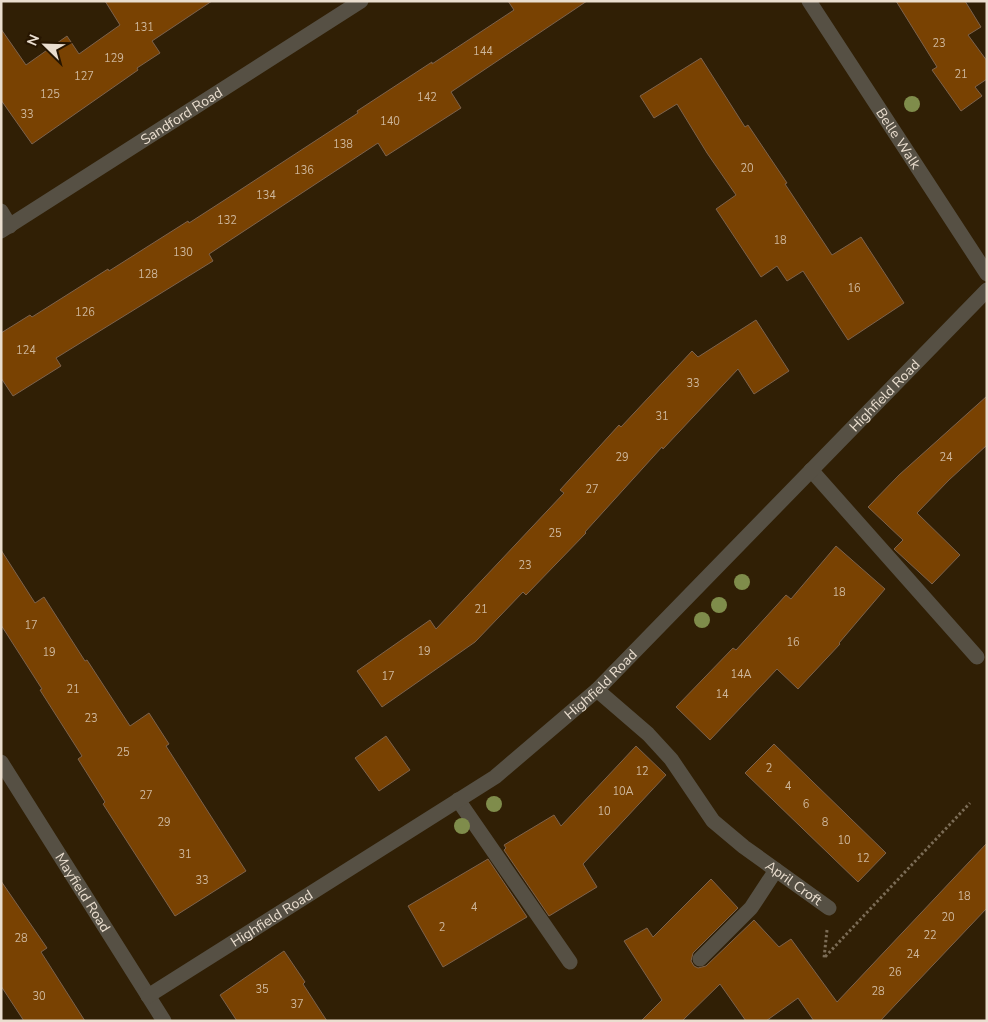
<svg xmlns="http://www.w3.org/2000/svg" width="988" height="1022" font-family="'Nunito Sans',sans-serif">
	<style>
		.building { fill: #794202; stroke: #7d624c }
		.lines { fill: none; stroke-linecap: round; stroke-linejoin: round }
		.path { stroke: #7b6c56; stroke-width: 3; stroke-dasharray: 2.5 2.5; stroke-linecap: butt }
		.minor { stroke: #565044; stroke-width: 15 }
		.tree { fill: #7f8c4b }
		.labels { text-anchor: middle; dominant-baseline: central; stroke-width: 5; stroke-linejoin: round; paint-order: stroke }
		.number-label { font-size: 11px; fill: #ceb79c }
		.street-label { font-size: 14px; fill: #eadecf; stroke: #261500 }
	</style>
	<rect width="100%" height="100%" fill="#301f05"/>
	<g class="building">
		<path d="M105,1H212L152,41L160,53L137,68L138,70L32,144L1,100V29L26,65L67,36L79,54L120,25Z"/>
		<path d="M508,1H587L451,92L461,108L386,156L378,143L209,254L213,261L56,358L61,366L13,396L1,378V333L30,315L32,317L108,269L109,271L188,221L189,223L237,192L358,113L357,111L432,62V64L514,10Z"/>
		<path d="M896,1H965L981,27L968,35L987,61V79L975,87L982,96L961,111L932,70L937,67Z"/>
		<path d="M701,58L745,127L748,125L787,183L785,184L832,255L861,237L904,303L848,340L803,271L787,281L777,266L761,277L716,209L736,195L707,153L677,104L654,118L640,96Z"/>
		<path d="M756,320L789,371L754,394L738,369L663,449L662,447L585,532L586,533L526,595L523,592L475,642L382,707L357,671L430,620L436,629L564,493L560,490L619,425L621,427L692,351L698,357Z"/>
		<path d="M987,396V445L949,480L917,513L960,555L932,584L894,549L903,540L868,507L899,475Z"/>
		<path d="M836,546L885,589L839,643L840,644L798,689L777,669L710,740L676,707L733,648L736,650L786,595L791,599Z"/>
		<path d="M1,550L35,603L44,597L85,661L87,660L130,726L149,713L169,744L166,746L246,871L175,916L103,804L105,802L78,759L82,756L40,690L42,689L1,625Z"/>
		<path d="M386,736L410,770L379,791L355,758Z"/>
		<path d="M774,744L886,853L858,882L745,773Z"/>
		<path d="M636,746L666,775L583,864L597,887L549,916L504,850L506,848L504,845L554,815L561,826Z"/>
		<path d="M987,843V908L880,1021H814L798,998L766,1021H746L720,984L682,1021H641L662,1000L624,941L647,928L653,937L711,879L738,908L693,953L691,961L694,966L698,968L706,966L754,920L779,947L791,939L837,1002Z"/>
		<path d="M488,859L527,917L443,967L408,906Z"/>
		<path d="M1,881L47,948L41,952L85,1021H24L1,986Z"/>
		<path d="M284,951L305,982L303,984L327,1021H237L220,995Z"/>
	</g>
	<g class="lines">
		<path class="path" d="M827,930L824,958L970,803"/>
		<g class="minor">
			<path id="s1" d="M809,1L987,274"/>
			<path d="M1,211L10,226"/>
			<path id="s2" d="M1,231L361,1"/>
			<path d="M811,470L977,657"/>
			<path id="s3" d="M597,690L648,734L671,759L713,821L744,847L829,908"/>
			<path id="s4" d="M1,762L164,1021"/>
			<path d="M458,800L570,962"/>
			<path d="M700,959L751,908L776,870"/>
			<path id="s5" d="M148,996L495,777L597,690L987,290"/>
		</g>
	</g>
	<g class="tree">
		<circle cx="912" cy="104" r="8"/>
		<circle cx="742" cy="582" r="8"/>
		<circle cx="719" cy="605" r="8"/>
		<circle cx="702" cy="620" r="8"/>
		<circle cx="494" cy="804" r="8"/>
		<circle cx="462" cy="826" r="8"/>
	</g>
	<g class="labels">
		<g class="number-label">
			<text x="144" y="27">131</text>
			<text x="939" y="43">23</text>
			<text x="483" y="51">144</text>
			<text x="114" y="58">129</text>
			<text x="961" y="74">21</text>
			<text x="84" y="76">127</text>
			<text x="50" y="94">125</text>
			<text x="427" y="97">142</text>
			<text x="27" y="114">33</text>
			<text x="390" y="121">140</text>
			<text x="343" y="144">138</text>
			<text x="747" y="168">20</text>
			<text x="304" y="170">136</text>
			<text x="266" y="195">134</text>
			<text x="227" y="220">132</text>
			<text x="780" y="240">18</text>
			<text x="183" y="252">130</text>
			<text x="148" y="274">128</text>
			<text x="854" y="288">16</text>
			<text x="85" y="312">126</text>
			<text x="26" y="350">124</text>
			<text x="693" y="383">33</text>
			<text x="662" y="416">31</text>
			<text x="622" y="457">29</text>
			<text x="946" y="457">24</text>
			<text x="592" y="489">27</text>
			<text x="555" y="533">25</text>
			<text x="525" y="565">23</text>
			<text x="839" y="592">18</text>
			<text x="481" y="609">21</text>
			<text x="31" y="625">17</text>
			<text x="793" y="642">16</text>
			<text x="424" y="651">19</text>
			<text x="49" y="652">19</text>
			<text x="741" y="674">14A</text>
			<text x="388" y="676">17</text>
			<text x="73" y="689">21</text>
			<text x="722" y="694">14</text>
			<text x="91" y="718">23</text>
			<text x="123" y="752">25</text>
			<text x="769" y="768">2</text>
			<text x="642" y="771">12</text>
			<text x="788" y="786">4</text>
			<text x="623" y="791">10A</text>
			<text x="146" y="795">27</text>
			<text x="806" y="804">6</text>
			<text x="604" y="811">10</text>
			<text x="164" y="822">29</text>
			<text x="825" y="822">8</text>
			<text x="844" y="840">10</text>
			<text x="185" y="854">31</text>
			<text x="863" y="858">12</text>
			<text x="202" y="880">33</text>
			<text x="964" y="896">18</text>
			<text x="474" y="907">4</text>
			<text x="948" y="917">20</text>
			<text x="442" y="927">2</text>
			<text x="930" y="935">22</text>
			<text x="21" y="938">28</text>
			<text x="913" y="954">24</text>
			<text x="895" y="972">26</text>
			<text x="262" y="989">35</text>
			<text x="878" y="991">28</text>
			<text x="39" y="996">30</text>
			<text x="297" y="1004">37</text>
		</g>
		<g class="street-label">
			<text stroke="none"><textPath href="#s2" startOffset="214">Sandford Road</textPath></text>
			<text stroke="none"><textPath href="#s1" startOffset="164">Belle Walk</textPath></text>
			<text stroke="none"><textPath href="#s5" startOffset="956">Highfield Road</textPath></text>
			<text stroke="none"><textPath href="#s5" startOffset="551">Highfield Road</textPath></text>
			<text stroke="none"><textPath href="#s3" startOffset="278">April Croft</textPath></text>
			<text stroke="none"><textPath href="#s4" startOffset="154">Mayfield Road</textPath></text>
			<text stroke="none"><textPath href="#s5" startOffset="146">Highfield Road</textPath></text>
		</g>
	</g>
	<rect width="988" height="1022" fill="none" stroke="#eadecf" stroke-width="5"/>
	<g transform="translate(45 45) rotate(293)" stroke="#261500" stroke-width="4" paint-order="stroke">
	<path d="M0-4L9 19L0 12L-9 19Z" fill="#eadecf"/>
	<text y="-8" font-size="14" font-weight="bold" text-anchor="middle" fill="#eadecf">N</text>
	</g>
</svg>
